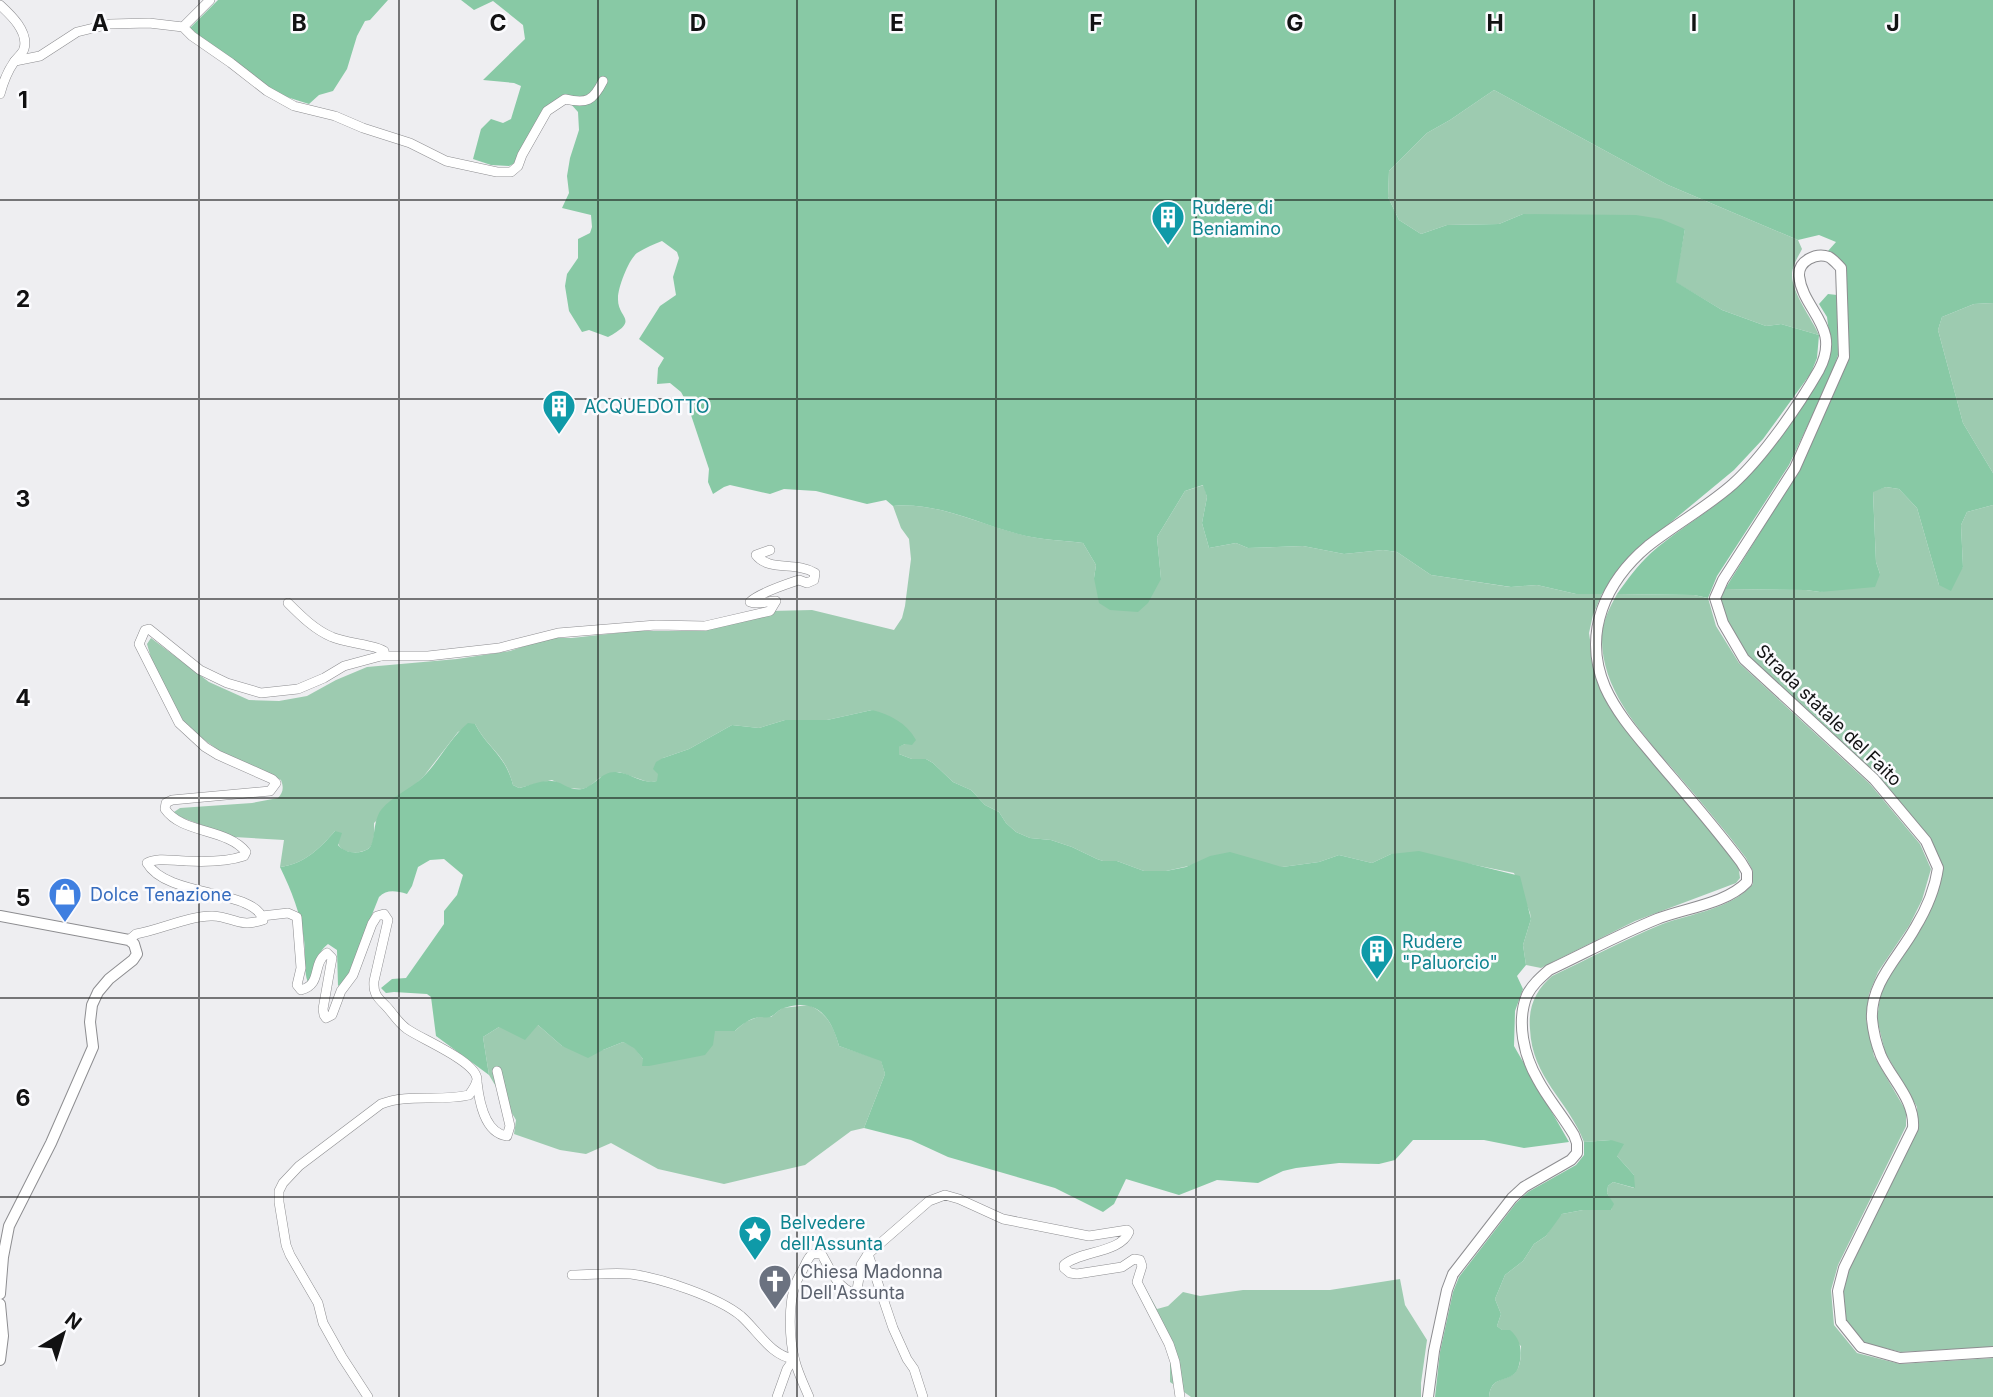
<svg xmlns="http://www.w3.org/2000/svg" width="1993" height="1397" font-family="Inter,sans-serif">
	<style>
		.green { fill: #9dcbb0 }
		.forest { fill: #88c9a5 }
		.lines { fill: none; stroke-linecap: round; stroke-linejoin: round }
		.minor-casing { stroke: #8d8d90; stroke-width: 10 }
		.tertiary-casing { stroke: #8d8d90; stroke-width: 12 }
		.minor { stroke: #fff; stroke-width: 9 }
		.tertiary { stroke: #fff; stroke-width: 10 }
		.grid { fill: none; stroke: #121213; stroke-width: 2; stroke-opacity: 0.55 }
		.labels { text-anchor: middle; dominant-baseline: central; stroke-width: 5; stroke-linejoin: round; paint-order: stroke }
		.culture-label { font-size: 18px; fill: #0d838f; stroke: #fbfbfe; text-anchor: start }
		.street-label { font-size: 18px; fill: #121213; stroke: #fbfbfe }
		.shop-label { font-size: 18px; fill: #366cbe; stroke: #fbfbfe; text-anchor: start }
		.worship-label { font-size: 18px; fill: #5b616d; stroke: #fbfbfe; text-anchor: start }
		.grid-label { font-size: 23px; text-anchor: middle; font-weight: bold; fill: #121213; stroke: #fbfbfe; stroke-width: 5; stroke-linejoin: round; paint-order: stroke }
	</style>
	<rect width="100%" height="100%" fill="#eeeef1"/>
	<g class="green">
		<path d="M1494,90L1668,185L1798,240L1802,249C1798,257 1792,266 1792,275C1792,293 1812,319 1819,335L1781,324L1766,326L1722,310L1675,282L1685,229L1523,214L1499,224L1447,225L1421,234L1399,220L1388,197L1389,171L1427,133L1450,120Z"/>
		<path d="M1993,303V473L1963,423L1938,330L1942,317L1974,304Z"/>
		<path d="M1204,485L1207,497L1202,523L1209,548L1236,543L1248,548L1303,546L1344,554L1383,550L1397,552L1431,575L1510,587L1537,585L1576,594H1602L1593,615L1589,633L1595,674L1609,707L1738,863L1740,878L1736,883L1635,921L1541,968L1526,965L1523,945L1531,919L1530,913L1514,873L1470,864L1391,854L1372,863L1339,855L1319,862L1282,867L1193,865L1166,871H1144L1117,861H1103L1097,859L1072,847L1051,840L1030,838L1016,832L1006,823L999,812L985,805L971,790L953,782L933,763L926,759H912L899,754L898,747L905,744L872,710L827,720H785L759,728L732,725L689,749L663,758L658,774V781L651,782L645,781L619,772L599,778L589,787L582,789L568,788L552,780L519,788L513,785C505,753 488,749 475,724L458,732L424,776L374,823C374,830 375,840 371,846C365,854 347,855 340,847C337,843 336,836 335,831C320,848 305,864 280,867L284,840L234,837L175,815L174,812L180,808L252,803L278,798C283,792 284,788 281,780L221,752L188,728L175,708L151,658L147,644L151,638L209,682L249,700L279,701L307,696L336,680L367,667L457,659L510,651L548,638H572L635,631H701L750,620L770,611L812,610L894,630L902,618L905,606L911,559L909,539L901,528L893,506C938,502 976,523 1019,534C1039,540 1062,540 1083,543L1096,565L1094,578L1161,579L1157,537L1185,491Z"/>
		<path d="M1886,487L1899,489L1917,508L1939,585L1963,567L1961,525L1967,512L1993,505V1347L1901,1352L1864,1343L1846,1320L1843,1292L1849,1269L1918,1129L1917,1107L1885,1052L1877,1019L1880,997L1888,977L1919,932L1932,905L1941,881L1943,868L1930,838L1878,776L1748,656L1727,621L1720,599L1725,589L1806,590L1820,592L1880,574L1876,562L1873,491Z"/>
		<path d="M1617,594L1694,595L1708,598L1716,626L1739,663L1870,784L1920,844L1931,869L1922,900L1909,926L1878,972L1869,994L1866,1019L1874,1056L1906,1111V1126L1838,1265L1831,1290L1834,1325L1857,1353L1900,1364L1993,1358V1397H1489C1491,1374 1509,1383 1517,1370C1521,1364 1521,1353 1521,1346L1497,1326L1501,1314L1495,1299L1505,1275L1523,1261L1534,1244L1546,1236L1557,1218L1562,1214L1583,1210H1611L1613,1204L1607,1193L1608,1186L1613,1182L1634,1188V1175L1617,1156L1611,1140L1584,1142C1568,1100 1532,1078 1530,1029C1528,1006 1536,990 1552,976C1588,959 1624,940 1660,925C1691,913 1730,910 1753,884V871L1746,858C1724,829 1701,802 1677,774C1643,734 1600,691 1602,635C1603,620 1610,607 1617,594Z"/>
		<path d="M809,1005C827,1013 834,1027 839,1046L881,1060L885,1074L864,1128L851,1131L805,1165L724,1184L658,1169L611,1143L586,1154L560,1150L514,1134L516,1120L489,1075L483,1037L499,1027L538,1025L562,1046L603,1050L623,1042L634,1047L643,1059L715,1031H735L745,1022L758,1017H771L782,1008Z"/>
		<path d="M1400,1279L1405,1305L1427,1340L1421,1383V1397H1191L1170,1382V1360L1166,1344L1134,1285L1143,1284L1157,1309L1168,1306L1183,1292L1200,1296L1243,1290H1330Z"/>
	</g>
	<g class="forest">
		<path d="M218,0H388L370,20L365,21L357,36L347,69L333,91L319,95L309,104L274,93L224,57L190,28Z"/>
		<path d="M461,0H1993V303L1974,304L1942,317L1938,330L1963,423L1993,473V505L1967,512L1961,525L1963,567L1951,591L1939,585L1917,508L1899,489L1886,487L1873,492L1876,562L1880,574L1875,587L1820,592L1806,590L1725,589L1799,470L1849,358L1845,266L1838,257L1828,251L1836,242L1819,235L1798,240L1668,185L1494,90L1450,120L1427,133L1389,171L1388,197L1399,220L1421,234L1447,225L1499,224L1523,214L1636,215L1661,219L1685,229L1676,282L1722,310L1766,326L1781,324L1819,335L1817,358L1811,373L1763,439L1734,470L1653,537L1628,561L1602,594H1576L1537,585L1511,587L1431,575L1397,552L1383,550L1344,554L1303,546L1248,548L1236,543L1209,548L1202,523L1207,497L1203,485L1185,491L1157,537L1161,579L1148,603L1138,612L1110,610L1099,603L1094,578L1096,565L1083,543C1062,540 1039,540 1018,534C976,523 938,502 893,506L886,500L867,504L816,491L784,489L770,494L730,485L724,487L713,494L708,482L709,469L687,403L681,392L670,383L657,384L658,368L664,358L639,339L660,306L676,295L673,277L679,258L677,252L662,241C654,244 645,248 637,253C629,259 618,287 618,298C617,319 641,319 608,337L589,330L582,332L569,311L565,286L567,274L578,258V239L590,233L592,227L591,215L562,208L569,193L567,176L570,158L579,130L578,112L570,103L557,102L524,159L509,166L491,165L473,159L481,129L491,119L503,123L511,119L521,86L514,83L483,80L525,39L523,25L493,1L474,10Z"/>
		<path d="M1828,294L1837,295L1838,355L1831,376L1789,465L1717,576L1708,598L1694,595L1617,594C1627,580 1638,565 1651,553C1684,524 1724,505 1752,471L1830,341L1827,317L1819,304Z"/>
		<path d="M872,710C889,714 907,723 916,740L912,745L905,744L899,747V754L912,759H926L933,763L953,782L971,790L985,805L999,812L1006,823L1016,832L1030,838L1051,840L1072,847L1097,859L1103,861H1117L1144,871H1166L1186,867L1210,856L1230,852L1282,867L1319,862L1339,855L1372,863L1391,854L1419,851L1520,876L1531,919L1523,945L1526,965L1517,976L1523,989L1515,1011L1514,1046L1569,1142L1524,1148L1484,1140H1413L1395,1160L1379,1164L1339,1163L1296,1168L1283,1171L1258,1183L1217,1180L1179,1195L1126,1179L1114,1204L1103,1212L1055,1188L948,1157L911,1140L864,1128L885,1074L881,1061L839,1046C831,1017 817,997 784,1008C779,1009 775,1015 770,1017C767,1018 763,1017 759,1017C749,1019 742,1024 735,1031H715L713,1045L705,1055L649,1066H642L643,1059L634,1048L623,1042L603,1050L588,1058L562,1046L538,1025L525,1040L499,1027L483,1037L489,1075L436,1036L431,997L427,994L394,992L386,993L381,988L392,979L406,978L444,924V911L457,895L463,875L444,859L430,860L418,867L412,886L407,894C396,891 387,889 379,897L346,980L338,986L337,950L328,944C313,956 318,970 308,983C303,969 306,954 304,940C300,912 292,892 280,867C305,864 320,848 335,831L342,833L338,845C345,853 358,855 368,849C376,844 372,822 381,810C392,796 411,789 423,777C440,760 450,738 468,723L475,724C488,749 505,754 513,785L519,788C528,786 541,780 551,781C562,781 568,791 582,789C595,786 601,772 615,772C630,772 642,785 657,781L658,774L653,769L656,762L663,758L689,749L732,725L759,728L785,720H827Z"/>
		<path d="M1611,1140L1624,1144L1617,1156L1634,1175L1635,1188L1613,1182L1608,1186L1607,1193L1614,1204L1611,1210H1583L1562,1214L1546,1236L1534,1244L1523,1261L1505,1275L1495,1299L1501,1314L1497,1326L1502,1330H1510C1520,1339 1522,1348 1520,1361C1519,1364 1519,1368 1516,1372C1507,1383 1491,1375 1489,1397H1435L1440,1352L1453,1292L1459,1277L1516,1203L1528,1192L1576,1165L1584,1155V1142Z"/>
	</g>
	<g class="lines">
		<defs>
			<g id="minor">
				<path d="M0,5C11,15 29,32 24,49C22,54 17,58 14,62C7,72 3,83 0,94"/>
				<path d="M183,27L210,0"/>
				<path d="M15,61L40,56L77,32L110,24L149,23L183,27L192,36L231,63L267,91L294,106L335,116L363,128L410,143L446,161L497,172H511L518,166L522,155L547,111L565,99C587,104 593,101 603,81"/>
				<path d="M381,656H428L499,648L558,633L656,625L705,626L770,611L776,601C767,601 759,605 750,602C759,593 787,584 799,580L807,583L814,580L815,573C796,561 769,572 756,555L770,550"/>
				<path d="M262,916L288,913L297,917L301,968L297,985L301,990C323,984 311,964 327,953L332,958L323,1009L324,1015L326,1018L332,1015L341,991L353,975L372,924L377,916L384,914L388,920L374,981C373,993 377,997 385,1005C393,1013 397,1022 407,1029C421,1039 478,1062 477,1080C476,1085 472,1091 469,1095C439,1102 409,1093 381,1104L299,1166L283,1183L279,1191V1202L286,1245L290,1255L318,1303L323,1323L342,1357L368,1397"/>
				<path d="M129,940L136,934C159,930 191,915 213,916C234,917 238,928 263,920C256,889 167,898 147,863C158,857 173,861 186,861C205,862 226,862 244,856L246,852C227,828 182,834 165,809L166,803L172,800L270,791L276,783L272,779L218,755L205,747L179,723L139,644L145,630L149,629L200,670L227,683L261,693L298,689L324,678L344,666L381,656L384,651C377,645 345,643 332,637C315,630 301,616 288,603"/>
				<path d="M477,1082C479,1100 484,1133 507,1136L510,1126L497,1071"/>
				<path d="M868,1254L893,1328L907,1359L914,1369L923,1397"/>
				<path d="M572,1275C591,1275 612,1272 631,1274C661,1278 718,1297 741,1316C758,1331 771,1356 794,1359L787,1369L777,1397"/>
				<path d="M809,1397C804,1385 798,1373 795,1361C789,1340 788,1303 796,1283C798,1277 803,1270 806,1263C810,1255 813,1251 822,1255C830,1269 838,1289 854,1293L857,1290L861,1265L868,1254L929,1201L945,1195L959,1199L1003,1219L1089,1236L1127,1230L1129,1232C1121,1253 1079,1251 1064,1265V1268L1070,1273L1077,1274L1122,1267L1134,1259L1140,1260L1142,1266L1137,1282L1169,1344L1175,1362L1180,1397"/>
			</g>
			<g id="tertiary">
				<path d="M0,916L129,940L134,944L137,954L133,960L109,979L98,992L92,1005L90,1022L93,1047L51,1143L9,1226L3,1257L0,1294"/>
				<path d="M0,1304L3,1336L0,1360"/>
				<path d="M1428,1397L1434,1351L1447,1290L1453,1274L1512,1198L1524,1187L1571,1160L1577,1153V1143L1574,1135C1563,1116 1548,1099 1538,1080C1524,1056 1516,1022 1527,995C1532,985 1540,978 1549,970C1585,953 1620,934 1657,919C1685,908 1726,904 1747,882V872L1741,862C1714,826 1685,793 1657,760C1638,737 1617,714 1605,687C1582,633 1606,581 1648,546C1676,524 1707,507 1733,484C1763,457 1799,405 1819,370C1842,327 1803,311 1799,276C1798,261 1816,252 1829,257C1834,260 1837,264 1841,268L1844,357L1795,468L1723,580L1715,598L1723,623L1744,659L1874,779L1926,841L1938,868C1935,889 1926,910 1915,928C1899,957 1870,983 1872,1019C1873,1030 1877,1046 1881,1056C1892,1080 1915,1100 1913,1128L1844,1268L1838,1291L1841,1322L1861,1347L1900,1358L1993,1352"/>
			</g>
		</defs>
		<use href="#minor" class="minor-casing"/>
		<use href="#tertiary" class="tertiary-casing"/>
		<use href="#minor" class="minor"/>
		<use href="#tertiary" class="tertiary"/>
	</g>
	<path class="grid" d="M199,0V1397M399,0V1397M598,0V1397M797,0V1397M996,0V1397M1196,0V1397M1395,0V1397M1594,0V1397M1794,0V1397M0,200H1993M0,399H1993M0,599H1993M0,798H1993M0,998H1993M0,1197H1993"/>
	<defs>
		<symbol id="building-pin" viewBox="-11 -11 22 30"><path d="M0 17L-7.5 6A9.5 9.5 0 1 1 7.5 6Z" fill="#0f9aa8" stroke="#fbfbfe"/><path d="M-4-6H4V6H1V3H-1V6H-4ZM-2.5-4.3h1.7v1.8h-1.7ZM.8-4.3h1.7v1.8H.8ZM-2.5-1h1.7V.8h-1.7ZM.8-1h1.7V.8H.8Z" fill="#fff"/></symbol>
		<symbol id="shop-pin" viewBox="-11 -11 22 30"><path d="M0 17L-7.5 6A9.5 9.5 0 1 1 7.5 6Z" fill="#3f7fe0" stroke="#fbfbfe"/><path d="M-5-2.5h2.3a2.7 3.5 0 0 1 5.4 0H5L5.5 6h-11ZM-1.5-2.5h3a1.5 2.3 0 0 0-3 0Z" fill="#fff"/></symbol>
		<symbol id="sight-pin" viewBox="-11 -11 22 30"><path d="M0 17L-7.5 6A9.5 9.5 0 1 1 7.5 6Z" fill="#0f9aa8" stroke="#fbfbfe"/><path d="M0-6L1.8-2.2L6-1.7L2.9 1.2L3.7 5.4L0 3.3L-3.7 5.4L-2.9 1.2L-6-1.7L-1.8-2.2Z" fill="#fff"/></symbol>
		<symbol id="church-pin" viewBox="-11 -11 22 30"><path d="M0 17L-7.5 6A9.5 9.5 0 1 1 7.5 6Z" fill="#6b7280" stroke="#fbfbfe"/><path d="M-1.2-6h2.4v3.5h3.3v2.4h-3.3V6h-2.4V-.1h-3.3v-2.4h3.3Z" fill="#fff"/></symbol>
	</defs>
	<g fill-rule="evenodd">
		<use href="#building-pin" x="1149" y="198" width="38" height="52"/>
		<use href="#building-pin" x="540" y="387" width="38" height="52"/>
		<use href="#shop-pin" x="46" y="875" width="38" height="52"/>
		<use href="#building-pin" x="1358" y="932" width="38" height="52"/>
		<use href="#sight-pin" x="736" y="1213" width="38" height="52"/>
		<use href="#church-pin" x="756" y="1262" width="38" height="52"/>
	</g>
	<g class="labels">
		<g class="culture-label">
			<text x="1192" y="207">Rudere di<tspan x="1192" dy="21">Beniamino</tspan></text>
			<text x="584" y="406">ACQUEDOTTO</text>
			<text x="1402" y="941">Rudere<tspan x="1402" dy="21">"Paluorcio"</tspan></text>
			<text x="780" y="1222">Belvedere<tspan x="780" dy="21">dell'Assunta</tspan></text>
		</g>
		<g class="street-label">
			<text transform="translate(1829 715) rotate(44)">Strada statale del Faito</text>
		</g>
		<g class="shop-label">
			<text x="90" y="894">Dolce Tenazione</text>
		</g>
		<g class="worship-label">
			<text x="800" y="1271">Chiesa Madonna<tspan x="800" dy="21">Dell'Assunta</tspan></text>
		</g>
	</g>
	<g class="grid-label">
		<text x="100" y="31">A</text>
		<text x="299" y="31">B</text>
		<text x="498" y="31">C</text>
		<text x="698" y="31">D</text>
		<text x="897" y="31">E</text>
		<text x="1096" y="31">F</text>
		<text x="1295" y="31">G</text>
		<text x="1495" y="31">H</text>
		<text x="1694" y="31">I</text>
		<text x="1893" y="31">J</text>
		<text x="23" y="108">1</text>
		<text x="23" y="307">2</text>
		<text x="23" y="507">3</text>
		<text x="23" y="706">4</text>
		<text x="23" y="906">5</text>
		<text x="23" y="1106">6</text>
	</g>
	<g transform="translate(63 1334) rotate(38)" stroke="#fbfbfe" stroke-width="5" paint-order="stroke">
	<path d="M0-5L12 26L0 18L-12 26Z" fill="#121213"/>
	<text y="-10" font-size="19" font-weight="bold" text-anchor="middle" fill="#121213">N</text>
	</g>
</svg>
